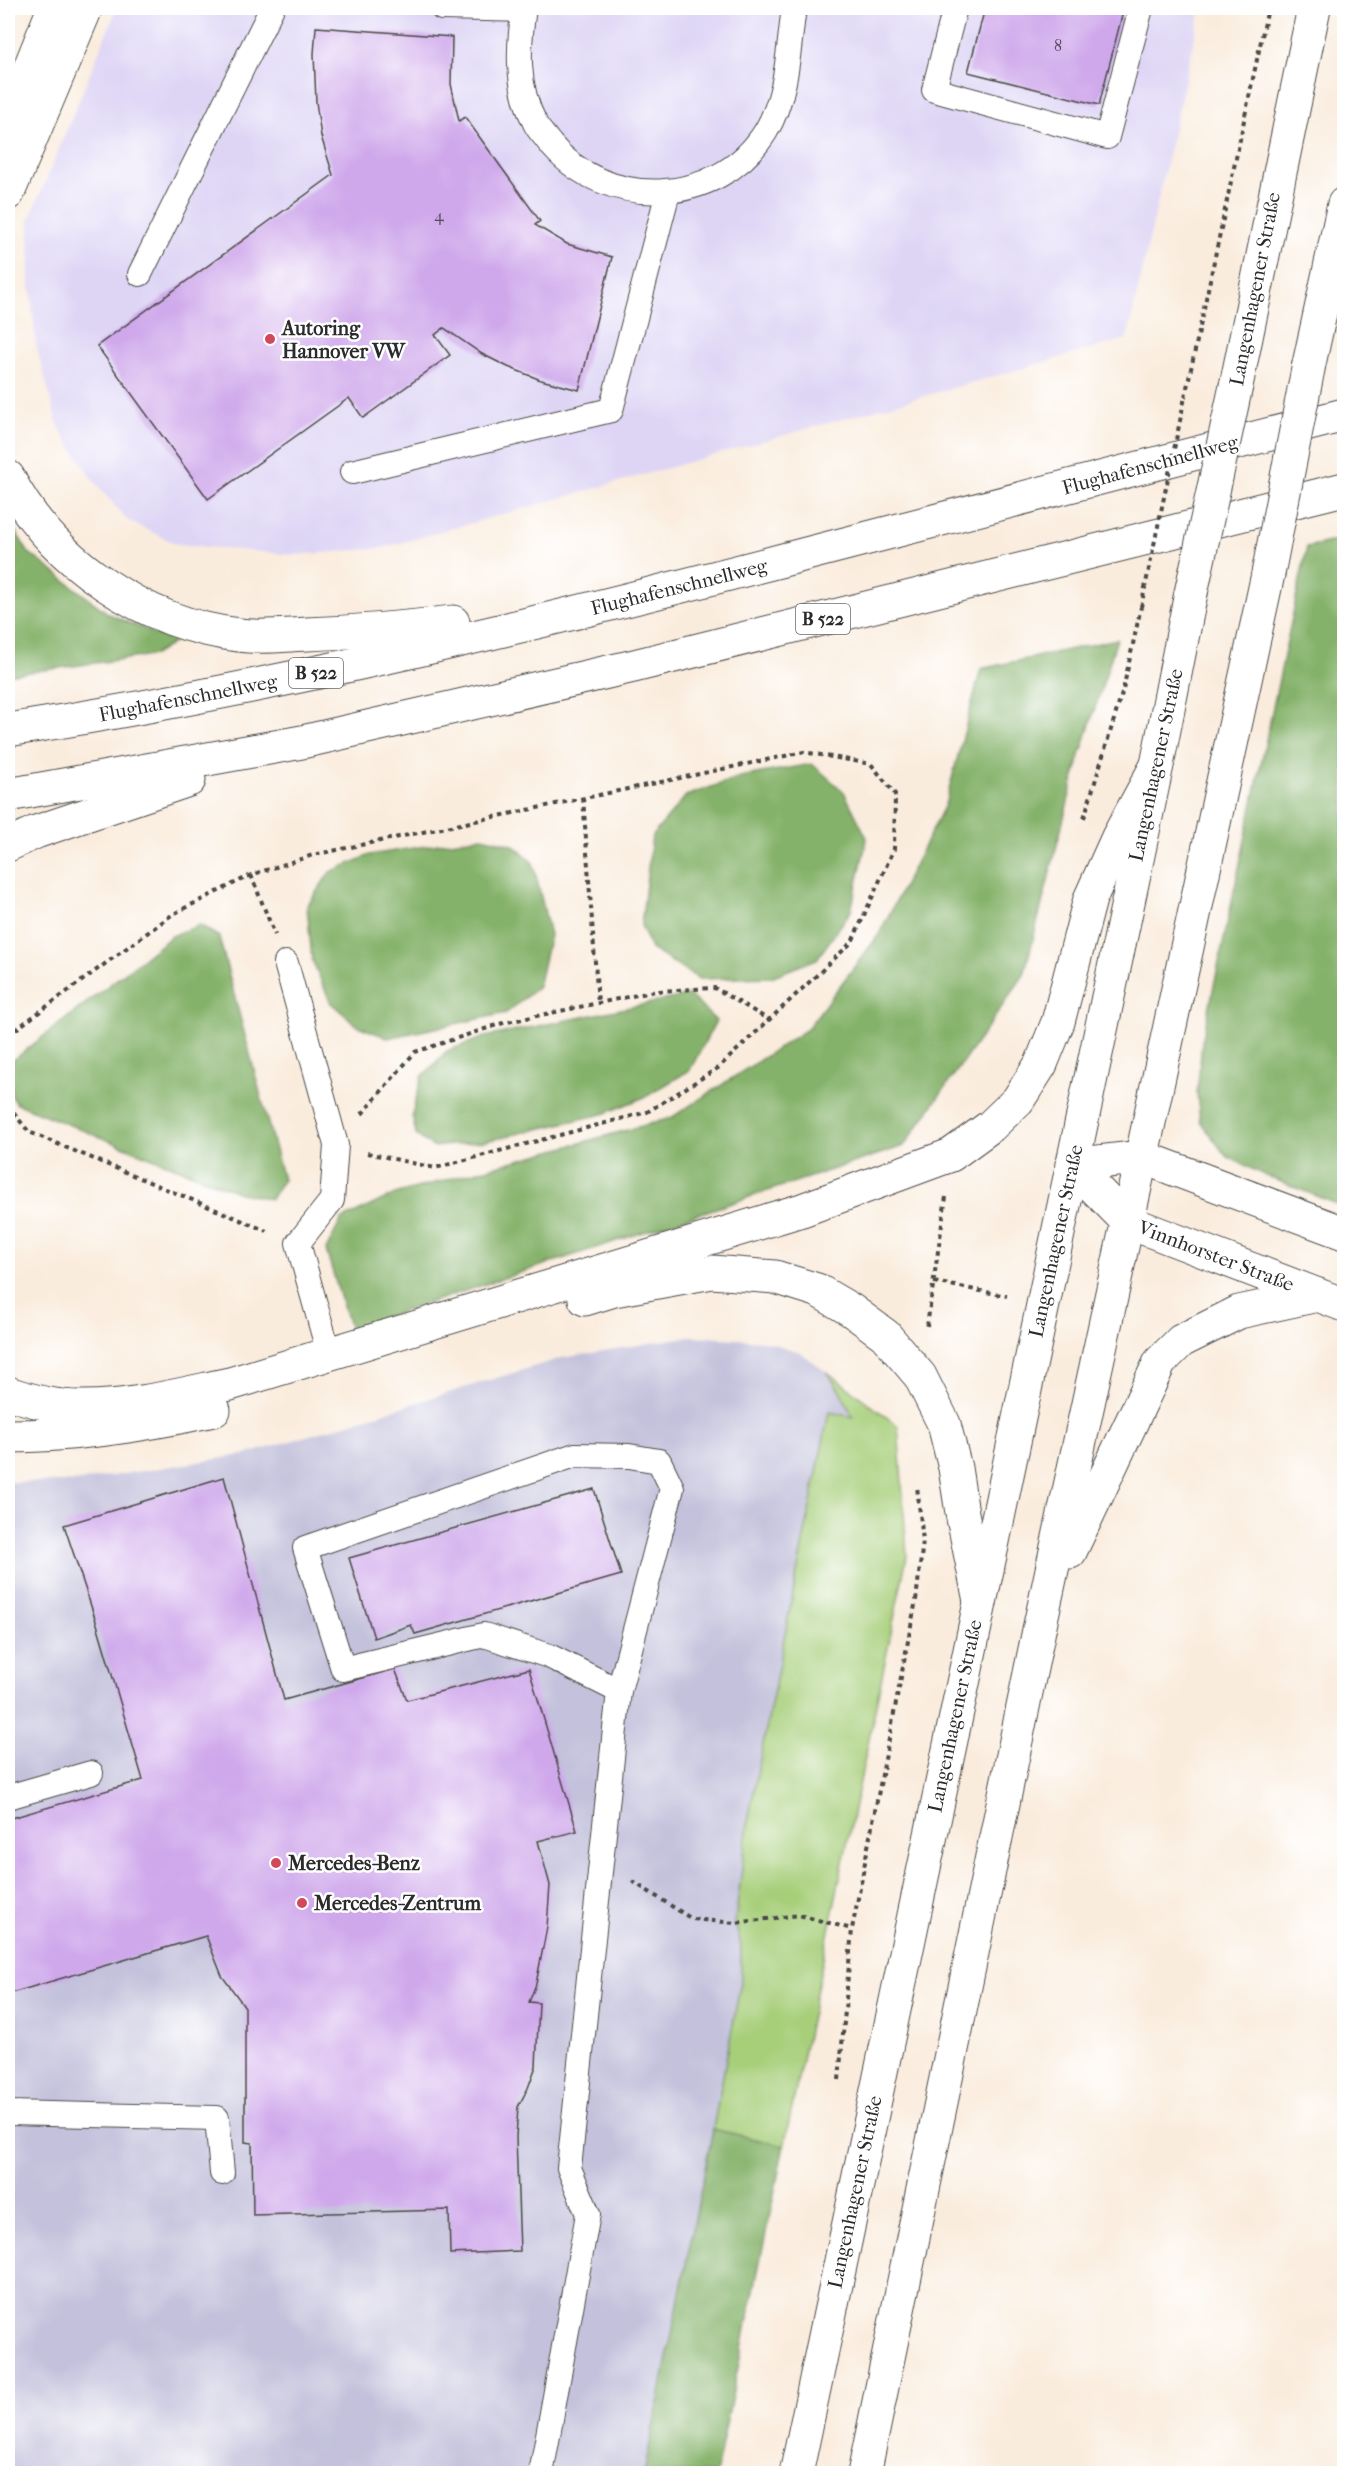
<svg xmlns="http://www.w3.org/2000/svg" width="1352" height="2481" font-family="'IM FELL French Canon',serif">
	<style>
		.built { fill: #ded5f5 }
		.industrial { fill: #c3c1db }
		.green { fill: #a7cf7a; stroke: #697d52; stroke-width: 1.5 }
		.forest { fill: #85b26a; stroke: #586e4a; stroke-width: 1.5 }
		.building { fill: #cfa8eb }
		.lines { fill: none; stroke-linecap: round; stroke-linejoin: round }
		.lane-casing { stroke: #4a4846; stroke-width: 26 }
		.secondary-casing { stroke: #4a4846; stroke-width: 35 }
		.highway-casing { stroke: #4a4846; stroke-width: 35 }
		.path { stroke: #4a4846; stroke-width: 4; stroke-dasharray: 4.5 4.5; stroke-linecap: butt }
		.lane { stroke: #fff; stroke-width: 24 }
		.secondary { stroke: #fff; stroke-width: 33 }
		.highway { stroke: #fff; stroke-width: 33 }
		.secondary-bridge-casing { stroke: #4a4846; stroke-width: 35; stroke-linecap: butt }
		.path-bridge { stroke: #4a4846; stroke-width: 4; stroke-dasharray: 4.5 4.5; stroke-linecap: butt }
		.secondary-bridge { stroke: #fff; stroke-width: 33 }
		.poi-dot { fill: #d1495b; stroke: #fff; stroke-width: 2 }
		.labels { text-anchor: middle; dominant-baseline: central; stroke-width: 5; stroke-linejoin: round; paint-order: stroke }
		.number-label { font-size: 16px; fill: #544a5b }
		.shield { fill: #fff; stroke: #6b6b6b; stroke-width: 1.5 }
		.shield-label { font-size: 18px; font-weight: bold; fill: #2b2b2b }
		.street-label { font-size: 20px; fill: #2b2b2b; stroke: #fff }
		.poi-label { font-size: 20px; font-weight: bold; fill: #2b2b2b; stroke: #fff; text-anchor: start }
	</style>
	<rect width="100%" height="100%" fill="#fff"/>
	<filter id="ink" filterUnits="userSpaceOnUse"><feTurbulence type="fractalNoise" baseFrequency=".0167" numOctaves="2"/><feDisplacementMap in="SourceGraphic" scale="12" xChannelSelector="R" yChannelSelector="G"/><feConvolveMatrix kernelMatrix="1 2 1 2 8 2 1 2 1" color-interpolation-filters="sRGB"/></filter>
	<filter id="wash" filterUnits="userSpaceOnUse"><feTurbulence type="fractalNoise" baseFrequency=".008" numOctaves="4" result="noise"/><feDisplacementMap in="SourceGraphic" scale="24" xChannelSelector="R" yChannelSelector="G"/><feGaussianBlur stdDeviation="1.35" result="paint"/><feColorMatrix in="noise" values="0 0 0 0 0 0 0 0 0 0 0 0 0 0 0 0 0 1.4 0 .05"/><feComposite in="paint" operator="in"/></filter>
	<g filter="url(#wash)">
		<rect width="100%" height="100%" fill="#faecdd"/>
		<path class="built" d="M117,8H1201L1127,339L383,548L295,555L176,544L127,520L92,479L58,426L36,345L30,284L29,221Z"/>
		<path class="industrial" d="M692,1336L764,1341L800,1352L898,1426L907,1556L716,2473H8V1482H74L248,1454L562,1358Z"/>
		<path class="green" d="M826,1371L898,1426L907,1556L784,2146L713,2129L741,1982V1945L735,1923L749,1815L829,1412L853,1417L840,1391Z"/>
		<g class="forest">
			<path d="M8,519L28,552L109,614L175,642L154,655L8,675Z"/>
			<path d="M1344,539V1207L1264,1175L1226,1156L1200,1121L1197,1093L1202,1042L1307,547Z"/>
			<path d="M1117,639L1078,762L1024,975L904,1146L350,1329L326,1250L341,1220L395,1194L671,1118L806,1030L878,936L945,805L981,669Z"/>
			<path d="M812,764L844,792L867,838L851,911L817,959L771,977L699,979L651,949L641,925L652,836L686,796L740,777Z"/>
			<path d="M482,837L513,845L533,863L550,935L538,987L506,1013L388,1038L358,1026L331,1003L312,960L307,906L330,872L370,855Z"/>
			<path d="M200,925L219,937L283,1180L271,1199L240,1193L17,1104C6,1089 4,1079 12,1061L172,936Z"/>
			<path d="M689,995L716,1021L690,1070L647,1096L603,1114L486,1141L433,1147L416,1135L412,1114L422,1077L447,1051L485,1037Z"/>
			<path d="M713,2129L784,2146L716,2473H644Z"/>
		</g>
		<g id="blocks">
			<g class="building">
				<path d="M985,8H1124L1099,105L968,72Z"/>
				<path d="M316,27L452,37L451,84L459,121L465,117L540,221L535,225L567,244L612,257L579,390L541,380L508,367L482,354L444,328L435,335L450,355L363,418L349,398L208,499L97,346L333,175L321,136L316,102L314,54Z"/>
				<path d="M224,1477L284,1700L395,1669L407,1700L529,1669L577,1831L538,1841L550,1885L547,1927L536,1984L529,2002L539,2003L536,2066L528,2088L518,2107L516,2137L520,2251L450,2254L449,2210L253,2215L252,2143L245,2142V2007L222,1976L206,1936L8,1994V1819L143,1780L97,1624L64,1525Z"/>
				<path d="M594,1489L621,1575L415,1634L411,1625L374,1638L349,1558Z"/>
			</g>
		</g>
	</g>
	<g filter="url(#ink)">
		<use href="#blocks" fill-opacity="0" stroke="#4a4846" stroke-width="1.5"/>
		<g class="lines">
			<defs>
				<g id="lane">
					<path d="M442,8L523,10"/>
					<path d="M524,8C518,48 516,86 535,123C538,130 544,135 548,141C603,211 718,209 766,131C788,94 788,49 794,8"/>
					<path d="M955,8L934,90L1107,137L1141,8"/>
					<path d="M140,274L272,8"/>
					<path d="M352,472L611,410L668,192"/>
					<path d="M286,963L336,1145L332,1200L298,1243L329,1354"/>
					<path d="M8,1797L91,1773"/>
					<path d="M8,2113L217,2118L222,2173"/>
					<path d="M541,2474L588,2214L569,2168L619,1691L672,1488L659,1461L629,1456L575,1455L305,1548L343,1669L484,1635L549,1656L619,1691"/>
				</g>
				<g id="secondary">
					<path d="M1309,364L1344,204"/>
					<path d="M1236,386L1314,8"/>
					<path d="M1072,1165L1128,1222L1344,1305"/>
					<path d="M1072,1165L1142,1157L1344,1233"/>
					<path d="M1070,1552L1160,1362L1181,1341L1239,1312L1318,1295"/>
					<path d="M796,2474L1157,765L1191,593"/>
					<path d="M864,2474L1040,1625L1268,574"/>
				</g>
				<g id="highway">
					<path d="M8,122L54,8"/>
					<path d="M8,193L86,8"/>
					<path d="M8,477C51,562 145,624 239,635C261,638 285,635 307,634C356,632 404,628 453,622"/>
					<path d="M8,730C278,688 545,622 810,553C988,507 1166,461 1344,415"/>
					<path d="M8,795L302,742L634,666L1344,489"/>
					<path d="M8,845L36,832L189,780"/>
					<path d="M585,1299L614,1290L712,1272L775,1277L817,1290L851,1310L885,1335L920,1376L944,1424L955,1468L962,1513L980,1601"/>
					<path d="M8,1393C32,1401 58,1408 84,1407C133,1407 182,1394 230,1384L802,1210L951,1155L991,1126L1018,1100L1041,1064L1058,1022L1090,899L1118,837L1157,765"/>
					<path d="M8,1436C77,1436 146,1425 214,1410"/>
				</g>
			</defs>
			<use href="#lane" class="lane-casing"/>
			<use href="#secondary" class="secondary-casing"/>
			<use href="#highway" class="highway-casing"/>
			<g class="path">
				<path d="M1185,397L1268,8"/>
				<path d="M583,798L598,1003"/>
				<path d="M1084,818L1123,690L1141,607"/>
				<path d="M251,875L275,935"/>
				<path d="M8,1035L173,914L251,875L313,855L804,752L871,764L895,794L894,849L852,942L718,1068L647,1112L435,1168L367,1153"/>
				<path d="M8,1106L29,1132L267,1231"/>
				<path d="M362,1114L415,1052L503,1023L656,991L715,988L769,1020"/>
				<path d="M934,1282L1007,1296"/>
				<path d="M927,1326L946,1197"/>
				<path d="M632,1881L692,1919L735,1923L799,1915L852,1929"/>
				<path d="M839,2080L852,1929L916,1600L923,1541L917,1486"/>
			</g>
			<use href="#lane" class="lane"/>
			<use href="#secondary" class="secondary"/>
			<use href="#highway" class="highway"/>
			<defs>
				<g id="secondary-bridge">
					<path d="M1268,574L1309,364"/>
					<path d="M1191,593L1236,386"/>
				</g>
			</defs>
			<use href="#secondary-bridge" class="secondary-bridge-casing"/>
			<path class="path-bridge" d="M1141,607L1185,397"/>
			<use href="#secondary-bridge" class="secondary-bridge"/>
		</g>
	</g>
	<g class="poi-dot">
		<circle cx="270" cy="339" r="6"/>
		<circle cx="276" cy="1863" r="6"/>
		<circle cx="302" cy="1903" r="6"/>
	</g>
	<g class="labels">
		<g class="number-label">
			<text x="1058" y="45">8</text>
			<text x="439" y="215">4</text>
		</g>
		<g class="shield">
			<rect x="796" y="604" width="54" height="30" rx="4.5"/>
			<rect x="289" y="658" width="54" height="30" rx="4.5"/>
		</g>
		<g class="shield-label">
			<text x="823" y="619">B 522</text>
			<text x="316" y="673">B 522</text>
		</g>
		<g class="street-label">
			<text transform="translate(1255 289) rotate(-79)">Langenhagener Straße</text>
			<text transform="translate(1150 465) rotate(-15)">Flughafenschnellweg</text>
			<text transform="translate(679 587) rotate(-14)">Flughafenschnellweg</text>
			<text transform="translate(188 698) rotate(-11)">Flughafenschnellweg</text>
			<text transform="translate(1156 765) rotate(-78)">Langenhagener Straße</text>
			<text transform="translate(1056 1241) rotate(-78)">Langenhagener Straße</text>
			<text transform="translate(1216 1256) rotate(21)">Vinnhorster Straße</text>
			<text transform="translate(955 1716) rotate(-78)">Langenhagener Straße</text>
			<text transform="translate(855 2192) rotate(-78)">Langenhagener Straße</text>
		</g>
		<g class="poi-label">
			<text x="282" y="328">Autoring<tspan x="282" dy="23">Hannover VW</tspan></text>
			<text x="288" y="1863">Mercedes-Benz</text>
			<text x="314" y="1903">Mercedes-Zentrum</text>
		</g>
	</g>
	<rect width="1352" height="2481" fill="none" stroke="#fff" stroke-width="30"/>
</svg>
